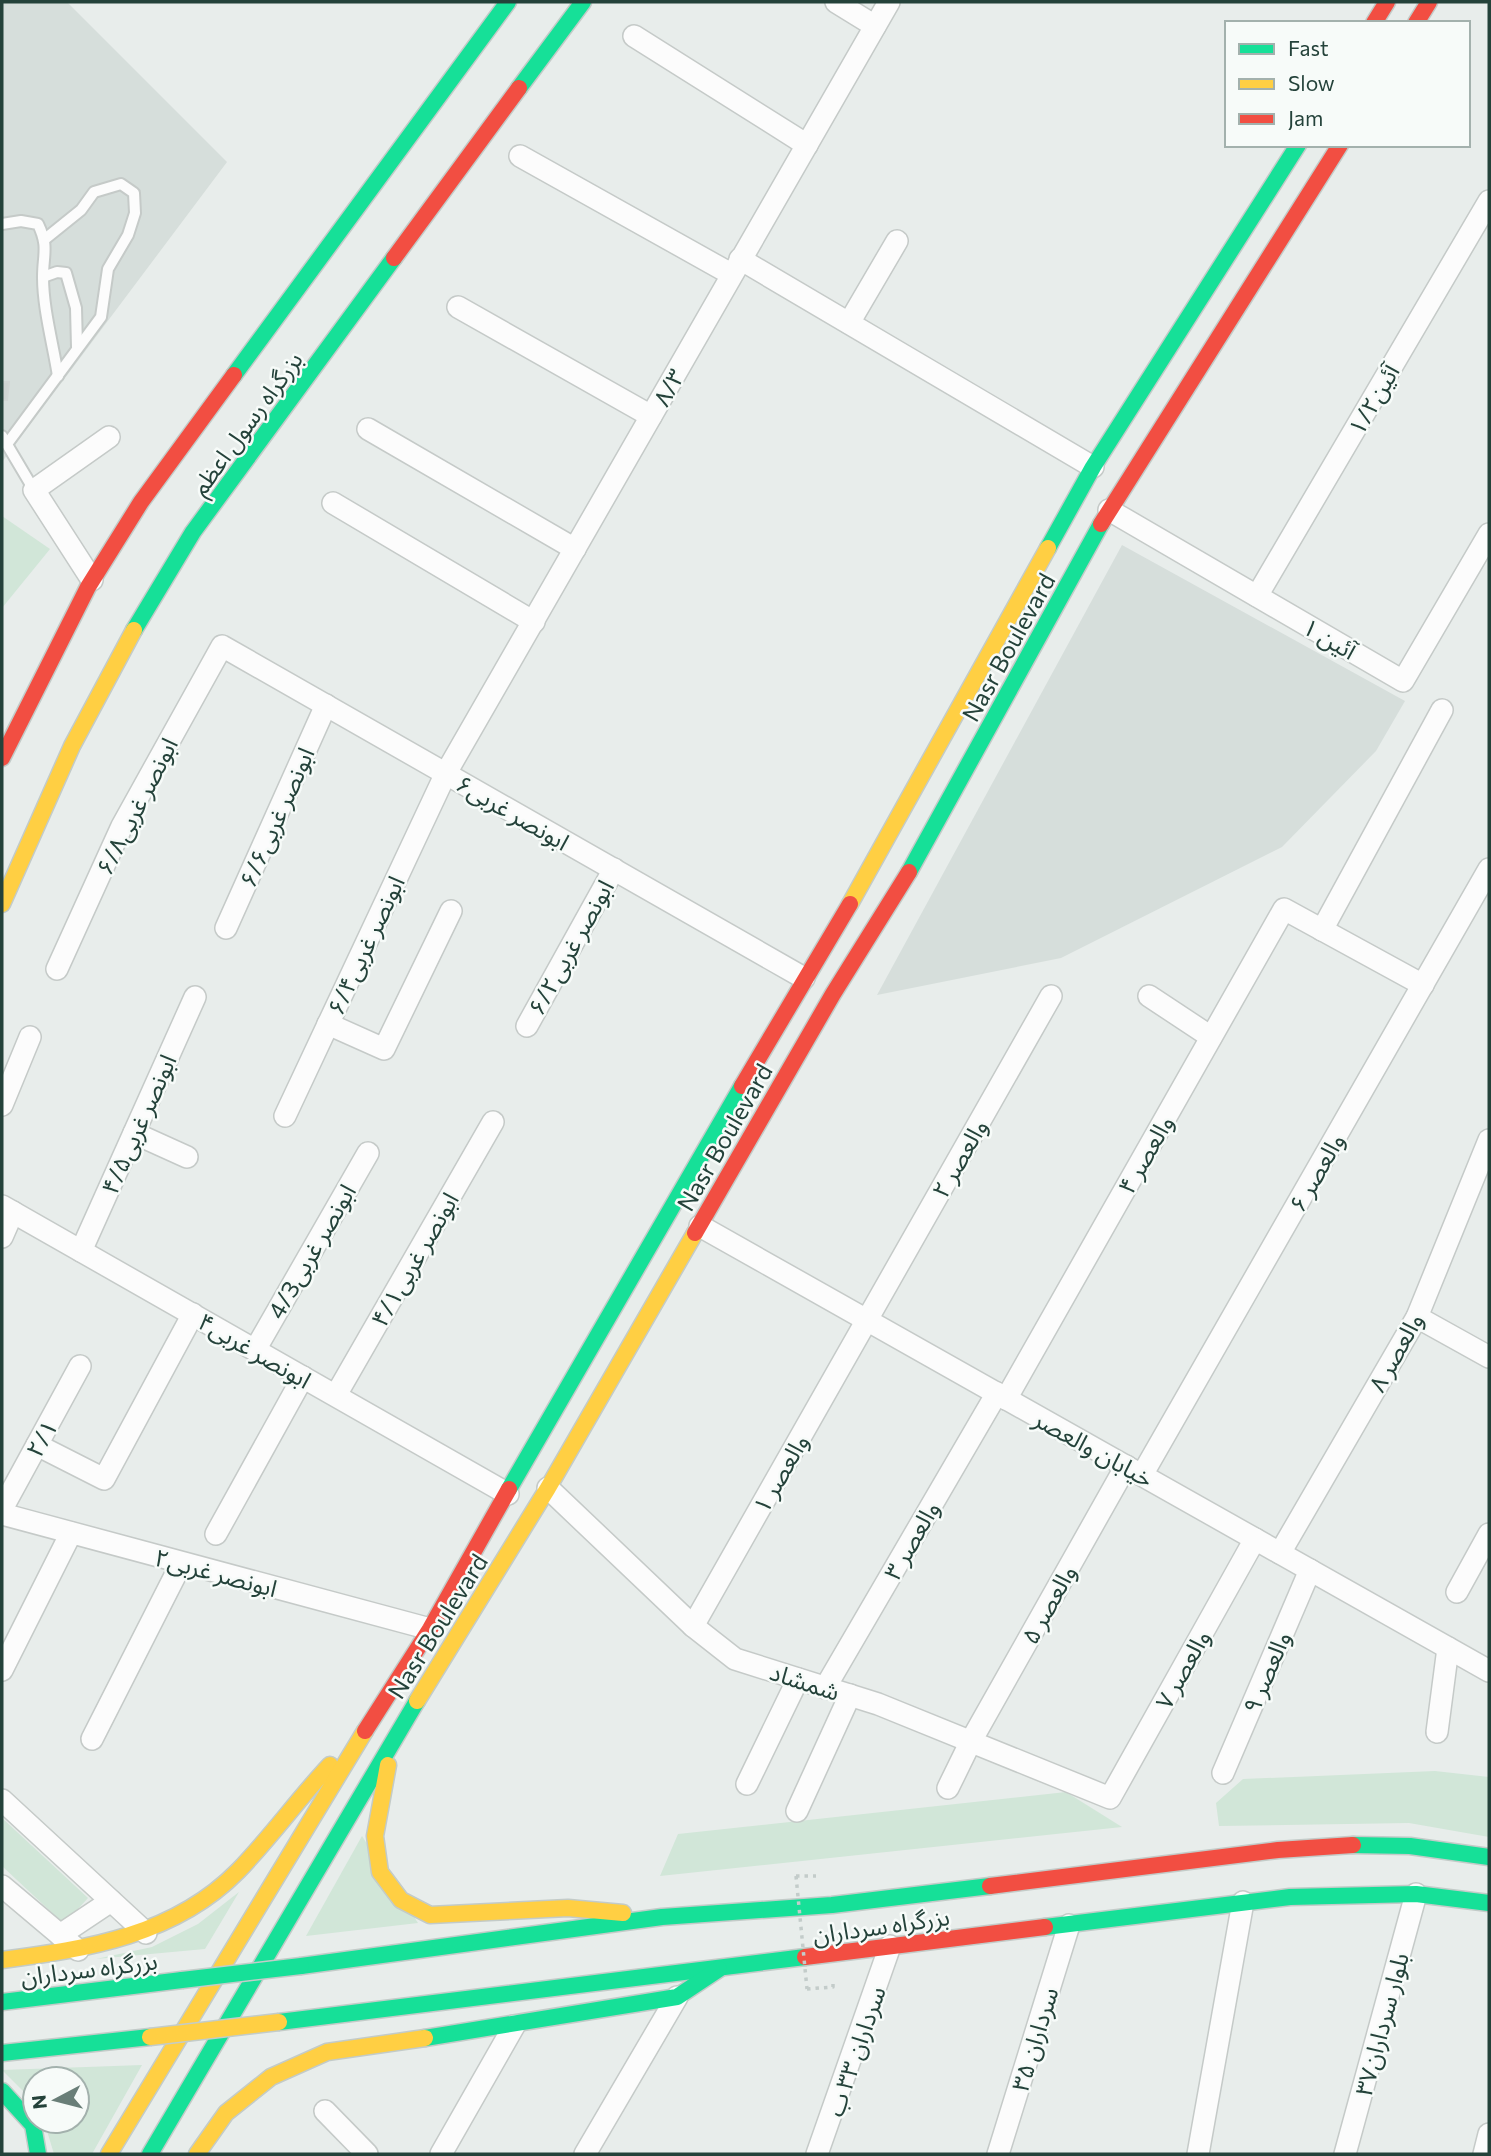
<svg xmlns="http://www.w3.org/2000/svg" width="1491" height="2156" font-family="Commissioner,'Noto Sans Arabic',sans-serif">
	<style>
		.built { fill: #d6dedb }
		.green { fill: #d1e6d8 }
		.building { fill: #cfd4d2; stroke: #d1d6d4; stroke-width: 2 }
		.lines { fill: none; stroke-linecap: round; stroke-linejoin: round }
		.lane-casing { stroke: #c5cac8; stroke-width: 14 }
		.street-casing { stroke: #c5cac8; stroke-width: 24 }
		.fast-casing { stroke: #c3cbc8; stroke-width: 19 }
		.slow-casing { stroke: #c3cbc8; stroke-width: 19 }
		.jam-casing { stroke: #c3cbc8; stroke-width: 19 }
		.path { stroke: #c3ccca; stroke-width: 3.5; stroke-dasharray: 3.5 5; stroke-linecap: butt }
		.lane { stroke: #fcfcfc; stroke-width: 10 }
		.street { stroke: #fcfcfc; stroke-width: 21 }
		.fast { stroke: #16e098; stroke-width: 16 }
		.slow { stroke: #ffcf43; stroke-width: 16 }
		.jam { stroke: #f24e42; stroke-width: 16 }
		.fast-bridge-casing { stroke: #c3ccc9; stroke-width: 19; stroke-linecap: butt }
		.slow-bridge-casing { stroke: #c3ccc9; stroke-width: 19; stroke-linecap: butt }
		.path-bridge { stroke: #c3ccca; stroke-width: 3.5; stroke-dasharray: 3.5 5; stroke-linecap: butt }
		.fast-bridge { stroke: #16e098; stroke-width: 16 }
		.slow-bridge { stroke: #ffcf43; stroke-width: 16 }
		.labels { text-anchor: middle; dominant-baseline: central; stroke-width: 5; stroke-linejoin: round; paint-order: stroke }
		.street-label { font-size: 24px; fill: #24423a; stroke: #f7fbf9 }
	</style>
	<rect width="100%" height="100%" fill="#e8edeb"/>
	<g class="built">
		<path d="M2,2H67L227,162L2,462Z"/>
		<path d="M1122,545L1405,701L1376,751L1282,847L1061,958L877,995Z"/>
	</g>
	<g class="green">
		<path d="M2,516L50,549L2,608Z"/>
		<path d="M1435,1771L1489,1777V1837L1409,1823L1219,1826L1216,1803L1243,1779Z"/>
		<path d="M1066,1792L1122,1827L660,1876L678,1834Z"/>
		<path d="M2,1818L88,1898L64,1924L2,1866Z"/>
		<path d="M362,1836L418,1923L306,1936Z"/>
		<path d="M239,1892L205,1949L96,1959L152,1947L198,1924Z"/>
		<path d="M142,2065L92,2154H54L44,2121H77V2079H35V2103L2,2070Z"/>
	</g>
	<path class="building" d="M2,382H9L7,400H2Z"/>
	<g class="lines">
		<defs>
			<g id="lane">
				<path d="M2,224L21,221L38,224C49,247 43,254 43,277C43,309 53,344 58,376"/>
				<path d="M43,277L57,272L66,273L76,308L77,347"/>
				<path d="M2,436L34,490"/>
				<path d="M7,444L101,317L108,269L128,235L135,213L134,193L121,184L94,192L81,210L45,239"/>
			</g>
			<g id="street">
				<path d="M836,2L875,26"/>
				<path d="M634,36L807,145"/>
				<path d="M520,156L731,274"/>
				<path d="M740,259L1093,467"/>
				<path d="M458,307L651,416"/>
				<path d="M849,323L897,241"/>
				<path d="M368,429L575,549"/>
				<path d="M333,503L534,622"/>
				<path d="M1109,510L1403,681L1489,534"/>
				<path d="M92,580L34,490L109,437"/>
				<path d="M1257,596L1489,201"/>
				<path d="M226,928L326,705"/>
				<path d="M1322,930L1442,710"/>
				<path d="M57,969L122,826L222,646L804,978"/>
				<path d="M1149,996L1211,1037"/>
				<path d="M328,1024L384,1049L451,911"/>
				<path d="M527,1026L614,869"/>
				<path d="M2,1105L30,1037"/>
				<path d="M285,1116L446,773L889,2"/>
				<path d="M134,1133L187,1157"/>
				<path d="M2,1206L508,1494"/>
				<path d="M700,1226L1489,1671"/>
				<path d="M2,1237L13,1212"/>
				<path d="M81,1251L195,997"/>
				<path d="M1417,1317L1489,1357"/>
				<path d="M255,1350L368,1153"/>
				<path d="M336,1395L493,1122"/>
				<path d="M1006,1399L1284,909L1423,985"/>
				<path d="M37,1445L104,1479L193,1314"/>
				<path d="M1142,1475L1489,869"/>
				<path d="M548,1488L693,1626L735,1659L878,1704L1110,1798L1255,1539"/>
				<path d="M2,1509L80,1366"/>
				<path d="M2,1514L430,1629"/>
				<path d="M216,1534L303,1377"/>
				<path d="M1280,1553L1417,1317L1489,1140"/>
				<path d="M1457,1592L1489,1534"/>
				<path d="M693,1626L1051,996"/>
				<path d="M2,1670L71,1533"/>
				<path d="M825,1688L997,1393"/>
				<path d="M1437,1732L1448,1648"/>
				<path d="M92,1739L181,1564"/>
				<path d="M1223,1773L1310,1570"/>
				<path d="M747,1784L798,1679"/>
				<path d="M948,1788L971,1741L1126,1466"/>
				<path d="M2,1800L146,1933"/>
				<path d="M797,1811L850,1695"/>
				<path d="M2,1886L78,1950"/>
				<path d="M60,1935L111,1901"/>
				<path d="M325,2111L367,2154"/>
				<path d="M441,2154L514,2026"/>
				<path d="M585,2154L677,1997"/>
				<path d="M817,2154L890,1946"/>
				<path d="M998,2154L1069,1925"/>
				<path d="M1198,2154L1243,1902"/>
				<path d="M1345,2154L1416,1894"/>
				<path d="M1484,2154L1489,2134"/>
			</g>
			<g id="fast">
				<path d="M519,88L583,2"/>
				<path d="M234,375L508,2"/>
				<path d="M1048,548L1093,467L1298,145"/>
				<path d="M134,630L193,532L394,258"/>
				<path d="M909,872L1101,524"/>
				<path d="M509,1489L742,1086"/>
				<path d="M1353,1845L1410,1846L1489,1857"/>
				<path d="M1045,1927L1290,1897L1416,1894L1489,1903"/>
				<path d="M301,1966L662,1917L832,1905L990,1886"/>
				<path d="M2,2002L182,1980"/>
				<path d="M279,2022L805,1957"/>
				<path d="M425,2038L677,1997L719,1969"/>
				<path d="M2,2053L150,2037"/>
				<path d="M2,2091L33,2125L38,2154"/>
				<path d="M150,2154L417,1701"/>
			</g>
			<g id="slow">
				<path d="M2,904L72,746L134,630"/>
				<path d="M850,904L1048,548"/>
				<path d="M417,1701L548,1488L695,1233"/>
				<path d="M388,1765L375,1836L380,1872L401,1900L430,1915L568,1908L623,1913"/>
				<path d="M2,1960C88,1949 175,1935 238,1871C271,1837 298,1799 330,1765"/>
				<path d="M109,2154L365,1731"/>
				<path d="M197,2154L226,2113L271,2077L327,2052L425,2038"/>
			</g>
			<g id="jam">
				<path d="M1374,23L1387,2"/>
				<path d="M1416,23L1429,2"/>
				<path d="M394,258L519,88"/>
				<path d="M1101,524L1340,145"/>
				<path d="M2,758L88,587L141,502L234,375"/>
				<path d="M742,1086L850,904"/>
				<path d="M695,1233L833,994L909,872"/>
				<path d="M365,1731L430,1629L509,1489"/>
				<path d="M990,1886L1278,1850L1353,1845"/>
				<path d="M805,1957L1045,1927"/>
			</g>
		</defs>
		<use href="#lane" class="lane-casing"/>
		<use href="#street" class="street-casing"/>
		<use href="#fast" class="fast-casing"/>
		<use href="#slow" class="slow-casing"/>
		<use href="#jam" class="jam-casing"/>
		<g class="path">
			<path d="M796,1876H816"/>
			<path d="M807,1989L833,1987V1981"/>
		</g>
		<use href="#lane" class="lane"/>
		<use href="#street" class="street"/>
		<use href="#fast" class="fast"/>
		<use href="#slow" class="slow"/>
		<use href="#jam" class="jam"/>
		<defs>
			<path id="fast-bridge" d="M182,1980L301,1966"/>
			<path id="slow-bridge" d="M150,2037L279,2022"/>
		</defs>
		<use href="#fast-bridge" class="fast-bridge-casing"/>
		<use href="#slow-bridge" class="slow-bridge-casing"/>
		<path class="path-bridge" d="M796,1876L807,1989"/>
		<use href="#fast-bridge" class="fast-bridge"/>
		<use href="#slow-bridge" class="slow-bridge"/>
	</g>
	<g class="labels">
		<g class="street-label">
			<text transform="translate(668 387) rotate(-61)">۸/۳</text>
			<text transform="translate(1373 399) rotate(-60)">۱/۲آئین</text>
			<text transform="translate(246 423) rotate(-54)">بزرگراه رسول اعظم</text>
			<text transform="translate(1330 638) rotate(30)">آئین ۱</text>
			<text transform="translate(1008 647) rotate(-61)">Nasr Boulevard</text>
			<text transform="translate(136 806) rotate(-63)">۶/۸ابونصر غربی</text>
			<text transform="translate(513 812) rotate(30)">۶ابونصر غربی</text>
			<text transform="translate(276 817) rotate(-66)">۶/۶ابونصر غربی</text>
			<text transform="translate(365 945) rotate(-65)">۶/۴ابونصر غربی</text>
			<text transform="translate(570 947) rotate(-61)">۶/۲ابونصر غربی</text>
			<text transform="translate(138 1124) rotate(-66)">۴/۵ابونصر غربی</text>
			<text transform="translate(724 1137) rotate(-60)">Nasr Boulevard</text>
			<text transform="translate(1145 1154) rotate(-60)">والعصر ۴</text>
			<text transform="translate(959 1158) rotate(-60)">والعصر ۲</text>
			<text transform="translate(1316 1172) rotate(-60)">والعصر ۶</text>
			<text transform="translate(311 1251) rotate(-60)">4/3ابونصر غربی</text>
			<text transform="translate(414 1259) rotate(-60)">۴/۱ابونصر غربی</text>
			<text transform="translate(255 1350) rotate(30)">۴ابونصر غربی</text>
			<text transform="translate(1395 1352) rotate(-61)">والعصر ۸</text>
			<text transform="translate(41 1438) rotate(-61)">۲/۱</text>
			<text transform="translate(1094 1448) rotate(29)">خیابان والعصر</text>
			<text transform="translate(780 1473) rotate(-60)">والعصر ۱</text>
			<text transform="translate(911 1540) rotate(-60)">والعصر ۳</text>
			<text transform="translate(216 1572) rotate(15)">۲ابونصر غربی</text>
			<text transform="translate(1048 1604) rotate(-61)">والعصر ۵</text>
			<text transform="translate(437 1626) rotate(-58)">Nasr Boulevard</text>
			<text transform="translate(1182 1669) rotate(-61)">والعصر ۷</text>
			<text transform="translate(1266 1672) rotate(-67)">والعصر ۹</text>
			<text transform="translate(805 1681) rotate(18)">شمشاد</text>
			<text transform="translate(881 1925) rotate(-8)">بزرگراه سرداران</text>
			<text transform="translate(89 1968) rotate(-7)">بزرگراه سرداران</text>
			<text transform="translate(1381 2024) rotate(-75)">بلوار سرداران۳۷</text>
			<text transform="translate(1034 2039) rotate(-73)">سرداران ۳۵</text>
			<text transform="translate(855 2051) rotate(-71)">سرداران ۳۳ ب</text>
		</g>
	</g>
	<rect width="1491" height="2156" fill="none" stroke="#24423a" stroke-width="7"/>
	<rect x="1225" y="21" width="245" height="126" fill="#f7fbf9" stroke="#a3b1ad" stroke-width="2"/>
	<rect x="1239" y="44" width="35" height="10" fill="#16e098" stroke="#a3b1ad" stroke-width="2"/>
	<text x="1288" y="56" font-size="21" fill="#24423a">Fast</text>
	<rect x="1239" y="79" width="35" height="10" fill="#ffcf43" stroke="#a3b1ad" stroke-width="2"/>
	<text x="1288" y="91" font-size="21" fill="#24423a">Slow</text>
	<rect x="1239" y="114" width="35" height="10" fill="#f24e42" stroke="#a3b1ad" stroke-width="2"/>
	<text x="1288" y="126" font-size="21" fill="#24423a">Jam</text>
	<g transform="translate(56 2100) rotate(263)"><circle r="33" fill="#f7fbf9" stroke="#a3b1ad" stroke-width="2"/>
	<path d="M0-5L12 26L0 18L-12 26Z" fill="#697e78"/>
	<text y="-10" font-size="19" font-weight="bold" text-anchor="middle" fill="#24423a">N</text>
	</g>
</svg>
